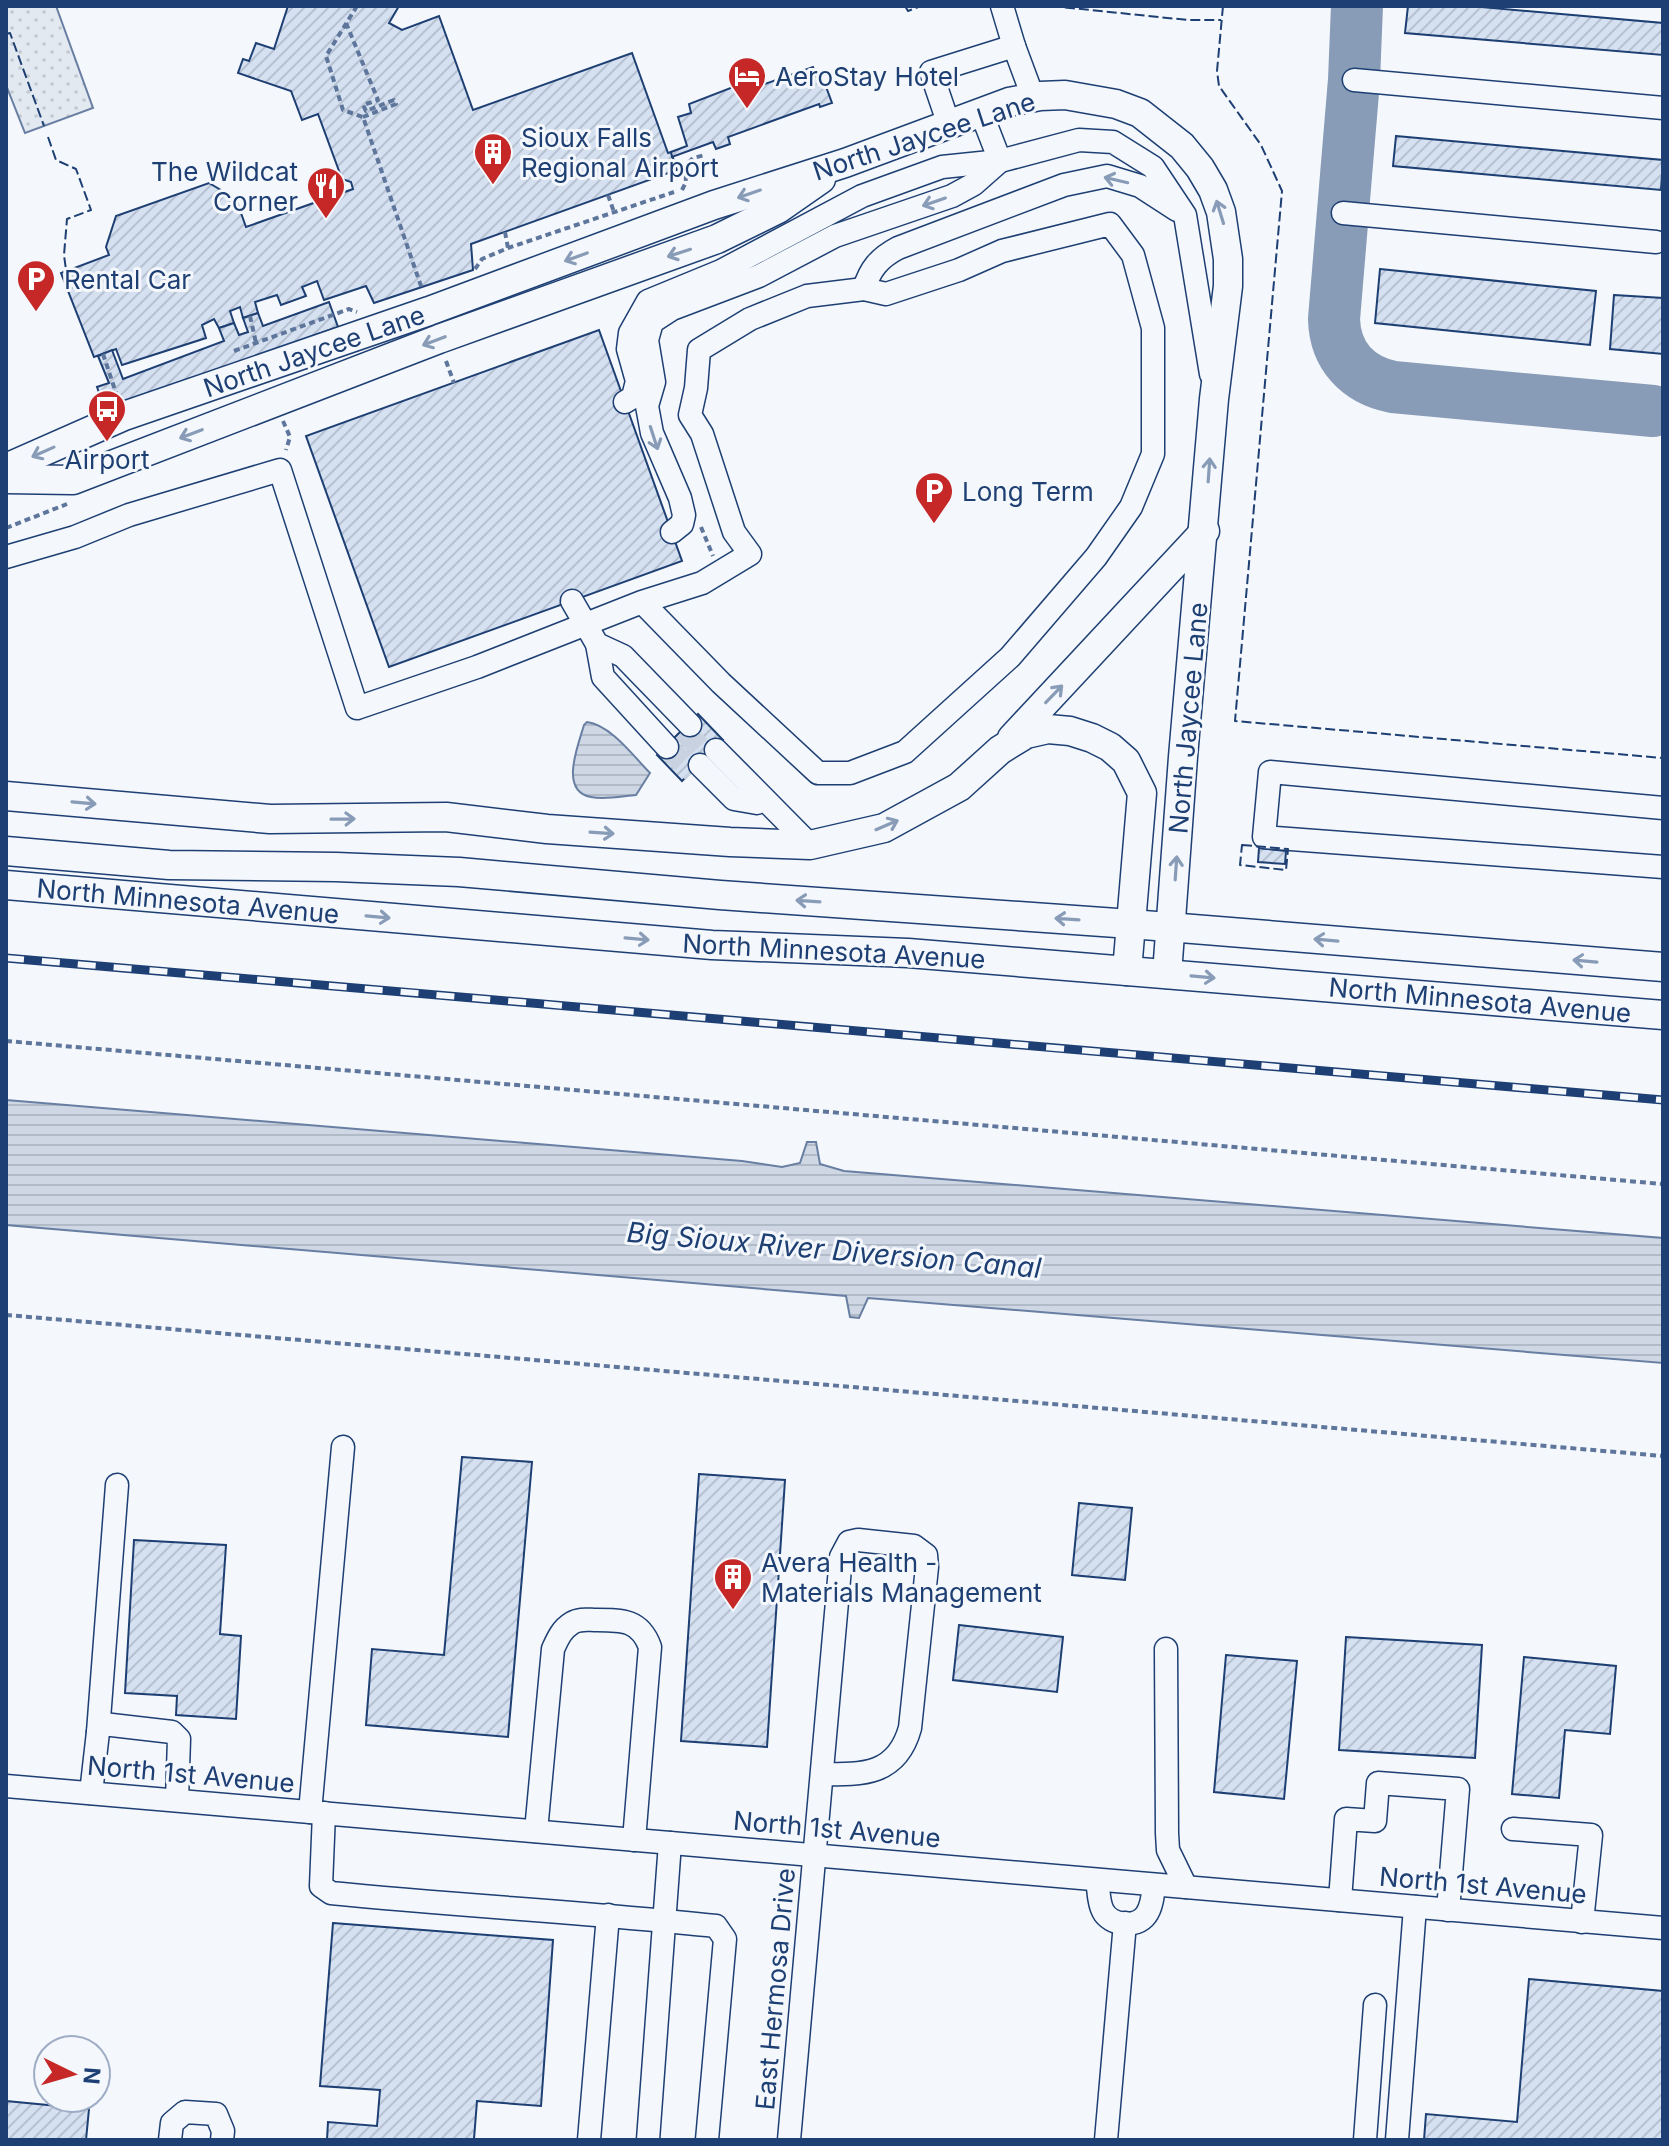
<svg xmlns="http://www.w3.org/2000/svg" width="1669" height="2146" font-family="Inter,sans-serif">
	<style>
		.grass { fill: url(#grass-dots); stroke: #687fa3; stroke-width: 2 }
		.water { fill: url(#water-rules); stroke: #687fa3; stroke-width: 2 }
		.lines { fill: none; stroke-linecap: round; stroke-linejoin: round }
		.taxiway { stroke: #889bb7; stroke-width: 52 }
		.building { fill: url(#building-hatch); stroke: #1d3f73; stroke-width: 2 }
		.minor-tunnel { stroke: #c9d2e0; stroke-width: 22; stroke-dasharray: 22 11; stroke-linecap: butt }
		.minor-casing { stroke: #1d3f73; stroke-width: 25 }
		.major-casing { stroke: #1d3f73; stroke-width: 31 }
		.path { stroke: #5e769c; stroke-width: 4; stroke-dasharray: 6 4; stroke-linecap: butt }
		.minor { stroke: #f4f7fb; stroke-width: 22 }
		.major { stroke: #f4f7fb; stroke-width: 28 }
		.rail-casing { stroke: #1d3f73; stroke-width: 9 }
		.rail { stroke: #f4f7fb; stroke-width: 6; stroke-dasharray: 18; stroke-linecap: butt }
		.fence { stroke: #1d3f73; stroke-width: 2; stroke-dasharray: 10 4; stroke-linecap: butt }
		.oneway { stroke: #889bb7 }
		.labels { text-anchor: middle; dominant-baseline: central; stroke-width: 6; stroke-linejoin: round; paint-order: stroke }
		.poi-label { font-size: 26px; fill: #1d3f73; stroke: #f4f7fb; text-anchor: start }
		.street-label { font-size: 26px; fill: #1d3f73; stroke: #f4f7fb }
		.water-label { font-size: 28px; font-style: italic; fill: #1d3f73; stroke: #f4f7fb }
	</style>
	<defs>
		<pattern id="grass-dots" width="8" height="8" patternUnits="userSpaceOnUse" patternTransform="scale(2)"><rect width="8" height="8" fill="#e3e9f0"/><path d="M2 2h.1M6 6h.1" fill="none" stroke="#c2c9d1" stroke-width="1.8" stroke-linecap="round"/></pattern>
		<pattern id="water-rules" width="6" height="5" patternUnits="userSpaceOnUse" patternTransform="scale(2)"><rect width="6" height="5" fill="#cfd7e4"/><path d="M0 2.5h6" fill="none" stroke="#b1bac7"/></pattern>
		<pattern id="building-hatch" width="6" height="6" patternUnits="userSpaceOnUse" patternTransform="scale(2)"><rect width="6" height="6" fill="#d5e0f0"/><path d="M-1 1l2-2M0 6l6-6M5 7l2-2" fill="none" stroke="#b6c1d1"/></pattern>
	</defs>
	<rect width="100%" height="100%" fill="#f4f7fb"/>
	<path class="grass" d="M6,6H56L93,108L25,133L6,85Z"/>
	<g class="water">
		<path d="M587,722C611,725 634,757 650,773L636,795C623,796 605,800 591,797C559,791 578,746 584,725Z"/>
		<path d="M6,1100L742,1161L782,1167L800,1163L807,1142H816L820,1164L844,1171L1663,1238V1363L868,1298L859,1318L850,1317L846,1296L6,1225Z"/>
	</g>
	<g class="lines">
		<path class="taxiway" d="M1357,6L1354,80L1334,319C1335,356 1358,380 1393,387L1653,411"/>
	</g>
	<g class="building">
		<path d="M288,6H399L389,23L402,30L439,16L473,110L632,53L668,153L671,152L677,170L471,244L473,270L374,303L366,286L324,300L317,281L302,287L306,296L281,305L277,295L255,302L258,313L250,316L243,318L240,307L230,311L234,323L219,328L214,319L202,325L206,338L122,365L116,349L94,357L61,273L109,255L106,247L116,216L209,183L236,199L246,227L353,189L351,182L342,179L318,114L302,120L291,91L238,73L243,59L249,61L256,43L274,49Z"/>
		<path d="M1408,6H1470L1663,23V55L1405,33Z"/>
		<path d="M813,67L820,86L825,84L832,103L820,107L819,104L728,137L730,144L716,149L713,142L672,157L671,152L687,146L678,117L691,113L689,104L759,77L762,85Z"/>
		<path d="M1396,136L1663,160L1661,190L1393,166Z"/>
		<path d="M1380,269L1596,291L1590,345L1375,323Z"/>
		<path d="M1614,295L1663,298V354L1610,349Z"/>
		<path d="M329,302L338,327L105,410L97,387L109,383L98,356L112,350L123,379L224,341L219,328L234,323L239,335L248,332L243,318L258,313L263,326Z"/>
		<path d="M599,330L682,561L389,667L306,436Z"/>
		<path d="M698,714L723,740L682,781L657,755Z"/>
		<path d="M1259,848L1286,851L1285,864L1258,862Z"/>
		<path d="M462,1457L532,1462L508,1737L366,1725L372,1649L444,1655Z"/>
		<path d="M699,1474L785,1480L767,1747L681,1741Z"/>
		<path d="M1079,1503L1132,1508L1125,1580L1072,1575Z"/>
		<path d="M134,1540L226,1545L220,1634L241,1636L236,1719L176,1715L177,1696L125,1693Z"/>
		<path d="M959,1625L1063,1637L1057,1692L953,1680Z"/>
		<path d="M1346,1637L1482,1645L1475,1758L1339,1750Z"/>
		<path d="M1226,1655L1297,1661L1284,1799L1214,1792Z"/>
		<path d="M1524,1657L1616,1666L1610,1734L1565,1730L1559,1798L1512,1794Z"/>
		<path d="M333,1923L553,1940L541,2106L477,2101L474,2139L481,2140H327L328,2122L377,2126L380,2090L320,2086Z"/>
		<path d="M1529,1979L1663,1991V2140H1424L1426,2114L1517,2122Z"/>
		<path d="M6,2101L89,2109L86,2140H6Z"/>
	</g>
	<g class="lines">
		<g class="minor-tunnel">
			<path d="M684,731L709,757"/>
			<path d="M667,747L693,772"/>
		</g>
		<defs>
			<g id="minor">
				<path d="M1002,6L1014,46"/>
				<path d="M1354,80L1663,108"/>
				<path d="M981,112L1000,161"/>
				<path d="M949,125L931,72L1014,46L1033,97"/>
				<path d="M1343,213L1656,242"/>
				<path d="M864,289C870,269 879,258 898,248L1064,185L1107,176L1140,186L1177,210"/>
				<path d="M625,402L633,397L637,381L628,349L630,333L648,301L721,271L862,196L942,167L1000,161L1079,140L1113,142L1153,167L1185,215L1211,374"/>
				<path d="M672,532L682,524L684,515L680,498L652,433L647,406L654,382L647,340L652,322L672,309L759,276L835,236L952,196L974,184L1000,161"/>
				<path d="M6,557L75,537L129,515L280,470L357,708L477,667L642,602L702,583L750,554L734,532L702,434L690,415L696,388L699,350L750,319L807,296L864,289L886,294L959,270L1002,251L1110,224L1133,255L1153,328V454L1131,507L1096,557L1010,657L905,752L850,773H818L721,683L642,602"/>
				<path d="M572,601L597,644L623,656L690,725"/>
				<path d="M597,644L603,677L667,747"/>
				<path d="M716,750L810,845"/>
				<path d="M700,765L734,799L757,803"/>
				<path d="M1663,808L1270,772L1264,837L1663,867"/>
				<path d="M1166,1649L1167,1833L1168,1850L1186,1887"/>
				<path d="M98,1732L117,1485"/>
				<path d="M6,1786L1663,1928"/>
				<path d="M91,1793L98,1732L103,1724L172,1732L179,1739L177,1800"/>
				<path d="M310,1812L343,1447"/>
				<path d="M324,1813L321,1886L331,1893C459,1906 588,1912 716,1926L725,1939L707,2140"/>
				<path d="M1513,1829L1591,1835L1582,1922"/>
				<path d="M536,1831L553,1649C558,1638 562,1629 572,1623C580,1618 588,1620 597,1620C623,1620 640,1620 650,1647L634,1840"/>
				<path d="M1097,1880C1099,1890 1098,1902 1103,1911C1110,1925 1136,1929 1146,1915C1152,1907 1153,1894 1154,1885"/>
				<path d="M1340,1900L1346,1819L1375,1821L1378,1783L1458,1789L1448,1910"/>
				<path d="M170,2140L172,2123L185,2112L216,2114L223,2131L222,2140"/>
				<path d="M589,2140L608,1915"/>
				<path d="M648,2140L670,1843"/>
				<path d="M789,2140L841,1557L849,1542L858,1540L914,1546L926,1555L927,1567L910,1728C897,1775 863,1775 822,1774"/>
				<path d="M1106,2140L1125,1923"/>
				<path d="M1365,2140L1375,2005"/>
				<path d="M1397,2140L1415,1907"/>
			</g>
			<g id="major">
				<path d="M6,468L124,416L429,311L714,205L845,163L1009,102L1040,96L1065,95L1116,104L1140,113L1182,146L1200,168L1213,190L1221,212L1228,259V286L1214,399L1183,757L1167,974"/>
				<path d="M6,479L73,480L439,339L717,239L778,209L821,179"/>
				<path d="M1012,738L1205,531"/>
				<path d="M6,796L270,819L446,817L547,829L730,842L810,845L884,828L959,787L1000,750L1026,734L1048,729L1070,731L1092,738L1110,747L1126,761L1142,793L1127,971"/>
				<path d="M6,851L169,865L336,867L459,872L720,895L1131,924L1663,967"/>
				<path d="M6,885L712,945L908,953L1663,1015"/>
			</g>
		</defs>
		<use href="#minor" class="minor-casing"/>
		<use href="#major" class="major-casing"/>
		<g class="path">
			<path d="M357,6L326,56L343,110L363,117L422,289"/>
			<path d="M346,23L378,100L363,105L366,111L394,100L396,104L363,117"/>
			<path d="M682,190L686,182L685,166L693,158L705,155"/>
			<path d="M608,195L614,212"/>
			<path d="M505,232L508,248"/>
			<path d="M475,269L482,259L508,248L674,192"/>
			<path d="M250,316L256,343"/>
			<path d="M234,351L349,309L357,312"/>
			<path d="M103,354L116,393"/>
			<path d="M446,361L454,383"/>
			<path d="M283,421L290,437L286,450"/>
			<path d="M701,527L713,556"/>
			<path d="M6,528L67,504"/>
			<path d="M6,1041L1663,1184"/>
			<path d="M6,1315L1663,1456"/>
		</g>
		<use href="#minor" class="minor"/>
		<use href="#major" class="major"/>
		<defs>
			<path id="rail" d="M6,958L1663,1100"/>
		</defs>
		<use href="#rail" class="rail-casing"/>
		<use href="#rail" class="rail"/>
		<g class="fence">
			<path d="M905,6L908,11L921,6"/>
			<path d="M1051,6L1188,20H1221"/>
			<path d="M1223,6L1217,71L1219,86L1261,145L1282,191L1235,721L1663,758"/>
			<path d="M6,34L10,33L44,126"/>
			<path d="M48,137L56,160L76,169L91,210L67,219L64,255L66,270L63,272"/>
			<path d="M1242,845L1288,849L1286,870L1240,865Z"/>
		</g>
	</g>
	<defs><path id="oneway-shaft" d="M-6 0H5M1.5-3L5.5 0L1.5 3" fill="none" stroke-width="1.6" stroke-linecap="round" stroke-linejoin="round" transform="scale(2)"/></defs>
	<g class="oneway">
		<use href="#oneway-shaft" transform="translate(1116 180) rotate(-167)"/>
		<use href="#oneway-shaft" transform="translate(749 194) rotate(161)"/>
		<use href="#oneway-shaft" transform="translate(934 202) rotate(161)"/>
		<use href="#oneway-shaft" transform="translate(1220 212) rotate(-107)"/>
		<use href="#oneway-shaft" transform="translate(679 253) rotate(162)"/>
		<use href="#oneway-shaft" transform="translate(576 257) rotate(160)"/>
		<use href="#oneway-shaft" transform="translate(434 341) rotate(159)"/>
		<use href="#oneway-shaft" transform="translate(191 434) rotate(159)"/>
		<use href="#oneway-shaft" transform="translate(654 438) rotate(72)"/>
		<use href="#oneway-shaft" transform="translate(43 452) rotate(156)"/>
		<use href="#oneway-shaft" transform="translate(1209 470) rotate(-86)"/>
		<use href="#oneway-shaft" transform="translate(1054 694) rotate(-46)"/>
		<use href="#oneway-shaft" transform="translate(84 803) rotate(5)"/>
		<use href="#oneway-shaft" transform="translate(343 819) rotate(-1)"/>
		<use href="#oneway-shaft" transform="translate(887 825) rotate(-23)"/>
		<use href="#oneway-shaft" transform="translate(602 833) rotate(4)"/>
		<use href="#oneway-shaft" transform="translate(1176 868) rotate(-86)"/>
		<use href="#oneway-shaft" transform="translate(808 901) rotate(-176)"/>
		<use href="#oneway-shaft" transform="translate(378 917) rotate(5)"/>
		<use href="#oneway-shaft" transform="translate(1067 919) rotate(-176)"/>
		<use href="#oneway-shaft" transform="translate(637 939) rotate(5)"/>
		<use href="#oneway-shaft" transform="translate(1326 940) rotate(-175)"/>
		<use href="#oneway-shaft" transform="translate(1585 961) rotate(-175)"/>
		<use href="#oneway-shaft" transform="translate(1203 977) rotate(5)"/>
	</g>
	<defs>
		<symbol id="hotel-pin" viewBox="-11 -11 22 30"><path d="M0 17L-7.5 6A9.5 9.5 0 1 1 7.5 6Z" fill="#c62828" stroke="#f4f7fb"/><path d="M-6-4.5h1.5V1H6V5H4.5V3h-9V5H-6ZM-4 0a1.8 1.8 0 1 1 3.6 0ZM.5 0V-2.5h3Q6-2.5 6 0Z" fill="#fff"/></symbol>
		<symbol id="building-pin" viewBox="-11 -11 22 30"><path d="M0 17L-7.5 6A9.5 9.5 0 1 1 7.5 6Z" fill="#c62828" stroke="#f4f7fb"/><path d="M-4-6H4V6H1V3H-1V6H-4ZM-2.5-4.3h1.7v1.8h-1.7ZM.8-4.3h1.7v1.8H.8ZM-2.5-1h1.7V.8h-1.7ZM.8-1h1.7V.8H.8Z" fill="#fff"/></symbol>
		<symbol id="restaurant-pin" viewBox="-11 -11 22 30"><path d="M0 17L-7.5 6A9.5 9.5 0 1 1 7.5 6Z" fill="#c62828" stroke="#f4f7fb"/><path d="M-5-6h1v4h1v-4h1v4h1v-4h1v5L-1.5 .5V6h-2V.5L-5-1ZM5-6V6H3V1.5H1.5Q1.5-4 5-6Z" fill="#fff"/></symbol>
		<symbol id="parking-pin" viewBox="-11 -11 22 30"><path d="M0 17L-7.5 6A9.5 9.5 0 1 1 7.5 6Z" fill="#c62828" stroke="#f4f7fb"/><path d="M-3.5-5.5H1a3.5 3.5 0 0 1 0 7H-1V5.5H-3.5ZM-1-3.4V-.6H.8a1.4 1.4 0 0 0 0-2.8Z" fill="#fff"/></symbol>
		<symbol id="bus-pin" viewBox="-11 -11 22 30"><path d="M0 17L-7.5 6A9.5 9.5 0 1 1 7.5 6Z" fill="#c62828" stroke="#f4f7fb"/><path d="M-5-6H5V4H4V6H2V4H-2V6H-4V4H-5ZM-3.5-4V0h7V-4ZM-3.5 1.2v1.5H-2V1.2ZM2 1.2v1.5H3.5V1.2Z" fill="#fff"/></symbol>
	</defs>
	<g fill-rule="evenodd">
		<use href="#hotel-pin" x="725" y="54" width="44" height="60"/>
		<use href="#building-pin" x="471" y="130" width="44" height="60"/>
		<use href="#restaurant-pin" x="304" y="164" width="44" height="60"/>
		<use href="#parking-pin" x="14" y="257" width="44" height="60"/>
		<use href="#bus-pin" x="85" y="387" width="44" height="60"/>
		<use href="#parking-pin" x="912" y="469" width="44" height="60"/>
		<use href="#building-pin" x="711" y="1555" width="44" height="60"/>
	</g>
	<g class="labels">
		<g class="poi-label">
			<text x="775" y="76">AeroStay Hotel</text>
			<text x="521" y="137">Sioux Falls<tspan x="521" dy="30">Regional Airport</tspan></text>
			<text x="298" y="171" text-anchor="end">The Wildcat<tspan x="298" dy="30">Corner</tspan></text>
			<text x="64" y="279">Rental Car</text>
			<text x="107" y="459" text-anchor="middle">Airport</text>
			<text x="962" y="491">Long Term</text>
			<text x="761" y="1562">Avera Health -<tspan x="761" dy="30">Materials Management</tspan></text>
		</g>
		<g class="street-label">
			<text transform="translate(924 136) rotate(-18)">North Jaycee Lane</text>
			<text transform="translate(314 351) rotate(-19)">North Jaycee Lane</text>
			<text transform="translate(1188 718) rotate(-85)">North Jaycee Lane</text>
			<text transform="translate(188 901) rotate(5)">North Minnesota Avenue</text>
			<text transform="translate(834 951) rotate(3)">North Minnesota Avenue</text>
			<text transform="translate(1480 1000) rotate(5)">North Minnesota Avenue</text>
			<text transform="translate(191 1774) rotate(5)">North 1st Avenue</text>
			<text transform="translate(837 1829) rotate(5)">North 1st Avenue</text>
			<text transform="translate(1483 1885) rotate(5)">North 1st Avenue</text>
			<text transform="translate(775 1989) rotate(-85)">East Hermosa Drive</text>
		</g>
		<g class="water-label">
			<text transform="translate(834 1250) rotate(5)">Big Sioux River Diversion Canal</text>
		</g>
	</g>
	<rect width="1669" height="2146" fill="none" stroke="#1d3f73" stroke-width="16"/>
	<g transform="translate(72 2074) rotate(95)"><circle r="38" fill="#f4f7fb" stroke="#9eadc5" stroke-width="2"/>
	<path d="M0-6L14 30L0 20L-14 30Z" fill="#c62828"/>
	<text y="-12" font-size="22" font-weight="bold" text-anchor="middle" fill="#1d3f73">N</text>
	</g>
</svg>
